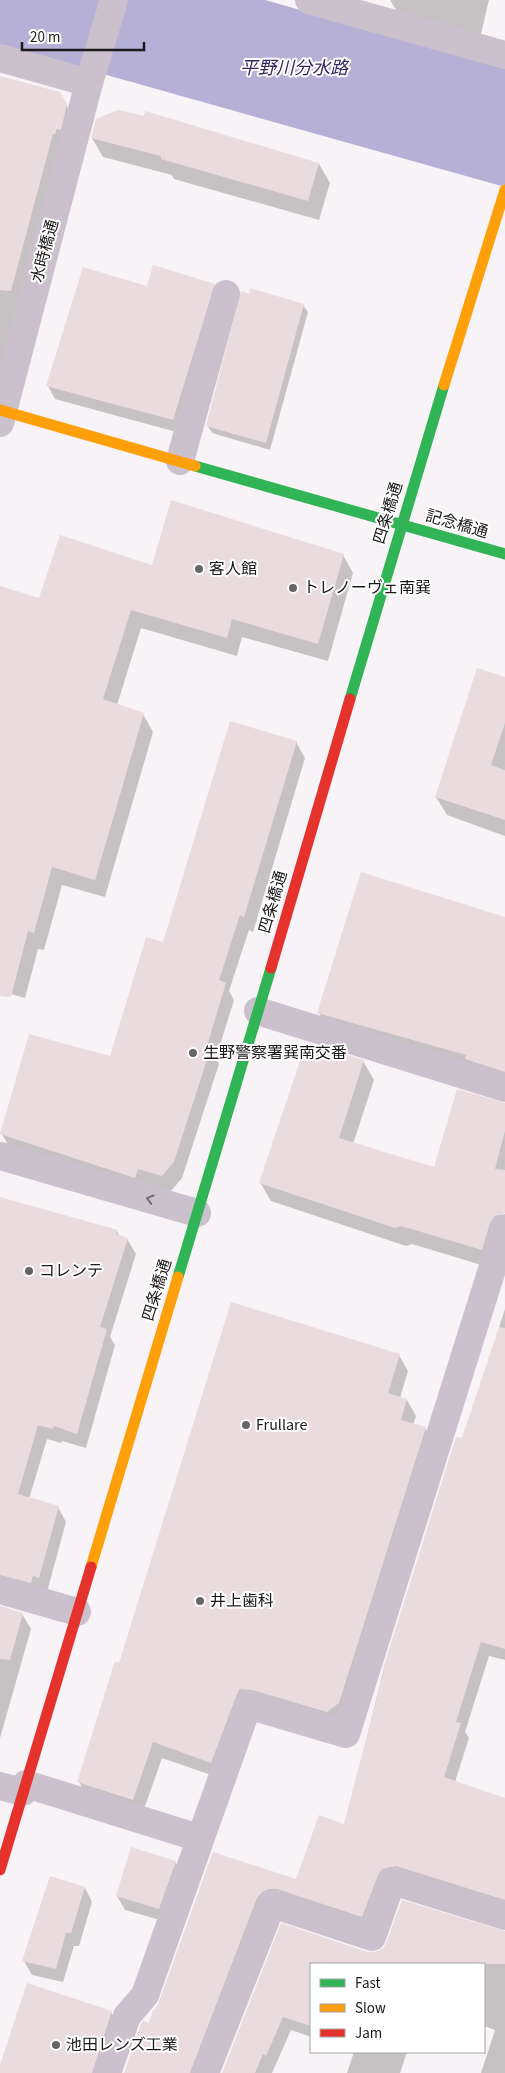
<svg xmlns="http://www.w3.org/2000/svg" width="505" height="2073" font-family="'Source Sans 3','Noto Sans JP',sans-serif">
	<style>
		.water { fill: #b6b0d6 }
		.shadow { fill: #0003 }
		.building { fill: #eadbde }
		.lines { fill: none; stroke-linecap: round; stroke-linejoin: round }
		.street { stroke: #cac1cd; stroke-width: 28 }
		.fast { stroke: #30b455; stroke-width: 11 }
		.slow { stroke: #ff9f0a; stroke-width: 11 }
		.jam { stroke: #e5322d; stroke-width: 11 }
		.oneway { stroke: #726c74 }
		.poi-dot { fill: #686567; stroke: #fff; stroke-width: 2 }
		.labels { text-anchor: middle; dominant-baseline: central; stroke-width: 4; stroke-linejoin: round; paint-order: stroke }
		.street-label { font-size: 16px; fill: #1b181a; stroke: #fff }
		.poi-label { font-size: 16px; fill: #1b181a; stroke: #fff; text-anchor: start }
		.water-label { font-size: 18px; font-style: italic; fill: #342664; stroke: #fff }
	</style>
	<rect width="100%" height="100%" fill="#f8f3f6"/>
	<path class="water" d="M0,0H265L505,68V187L0,45Z"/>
	<g class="shadow">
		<path d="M390,0H489L480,38L401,18Z"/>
		<path d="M0,77L66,105L74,119L0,370Z"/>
		<path d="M92,138L319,164L330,183L319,220L174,179L172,175L103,157Z"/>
		<path d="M214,285L221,298L180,433L55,399L48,386L148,288Z"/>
		<path d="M303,305L308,312L270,450L212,433L207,425Z"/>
		<path d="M343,555L353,573L328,661L242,637L237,656L141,628L117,705L143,714L153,732L105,897L62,885L44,950L38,949L25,998L0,991V605L40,600L152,567Z"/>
		<path d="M505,678V836L447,815L436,797Z"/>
		<path d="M296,742L305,758L253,932L249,930L229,991L234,1000L216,1058L219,1064L182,1178L171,1191L146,1184L143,1193L11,1150L2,1134L111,1058L164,944Z"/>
		<path d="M505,918V1086L329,1030L319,1013Z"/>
		<path d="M363,1061L374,1080L353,1144L435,1169L505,1106V1186L498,1210L503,1219L488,1267L412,1244L406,1246L271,1201L260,1182Z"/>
		<path d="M0,1198L117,1231L120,1237L127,1239L136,1254L110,1337L115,1345L86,1448L62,1441L61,1443L47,1439L29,1499L58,1507L66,1522L47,1592L0,1593Z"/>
		<path d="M505,1309V1660L489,1656L465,1732L469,1738L455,1782L505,1800V1911L405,1880L370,1931L286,1903L201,2073H125L156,2011L213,1853L297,1880L345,1826L383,1672L457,1438L463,1440Z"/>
		<path d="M399,1355L408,1371L400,1398L407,1400L416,1416L413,1425L425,1428L434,1444L348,1719L262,1706L220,1778L162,1758L142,1815L88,1798L79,1782L120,1664Z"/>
		<path d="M0,1606L22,1614L31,1629L0,1738Z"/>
		<path d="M175,1862L183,1876L167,1922L125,1910L117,1896Z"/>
		<path d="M85,1888L92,1902L79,1946H74L63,1982L32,1975L24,1961Z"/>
		<path d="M282,1925L367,1953L505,1932V2073H481L495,2030L484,2026V1964H311V2037L291,2030L272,2073H223Z"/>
		<path d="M111,2012L119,2026L105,2073H1L0,2071V2069Z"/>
		<path d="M354,2052H407L400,2073H347Z"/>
	</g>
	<g class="building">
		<path d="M0,76L60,92L67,104L61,130L57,129L55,134H53L11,291L0,290Z"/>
		<path d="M118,110L144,116L145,111L319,163L308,201L161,159V156L91,138L96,119Z"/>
		<path d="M153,265L215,284L173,420L46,386L83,267L147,286Z"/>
		<path d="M250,288L304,304L266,443L206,426L241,291L249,294Z"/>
		<path d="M171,500L344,554L318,644L232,619L227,638L131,610L103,699L144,713L95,880L52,867L34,933L28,931L11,997L0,996V586L39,598L60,535L152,565Z"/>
		<path d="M477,668L505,677V723L491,765L505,770V820L435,797Z"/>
		<path d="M230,721L297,741L244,917L240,915L219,980L226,983L207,1046L211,1047L174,1162L162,1176L138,1169L135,1178L0,1134L29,1034L110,1056L146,937L163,942Z"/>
		<path d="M361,872L505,917V1072L465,1059L466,1055L317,1013Z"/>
		<path d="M308,1043L364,1060L339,1138L434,1167L457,1089L505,1103V1131L495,1169L505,1170V1213L495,1216L490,1223L482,1250L401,1226L395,1228L259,1183L302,1055H305Z"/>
		<path d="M0,1197L118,1230L116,1234L128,1238L100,1327L107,1329L77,1434L54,1426L53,1429L38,1425L18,1494L59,1506L39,1578L33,1576L31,1583L0,1575Z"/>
		<path d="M231,1302L400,1354L388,1393L407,1399L401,1420L426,1427L339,1703L327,1712L252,1690L239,1689L211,1763L153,1742L133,1800L77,1782L115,1661L119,1663Z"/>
		<path d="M499,1327L505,1328V1649L481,1642L456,1722L461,1723L444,1777L505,1798V1900L396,1866L382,1869L378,1875L362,1917L277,1889H269L262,1892L257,1898L190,2073H124L141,2024L143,2021L149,2023L153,2010H155L160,2000L213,1852L296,1879L319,1815L344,1824L384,1670L382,1672L456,1437L462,1438Z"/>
		<path d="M0,1606L23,1613L10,1660L0,1659Z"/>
		<path d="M131,1847L176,1861L159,1909L116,1896Z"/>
		<path d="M50,1876L85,1887L71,1933H66L56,1969L22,1961Z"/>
		<path d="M402,1900L505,1931V1964H311V2026L283,2017L266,2056L263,2054L255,2073H222L281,1923L367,1952H376L383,1948L386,1943Z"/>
		<path d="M27,1983L112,2011L92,2073H0V2065Z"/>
	</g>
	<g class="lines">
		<g class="street">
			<path d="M309,0L505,55"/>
			<path d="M0,58L89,83"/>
			<path d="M0,423L89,83L114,0"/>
			<path d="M180,461L226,294"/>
			<path d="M258,1011L505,1088"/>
			<path d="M0,1156L197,1213"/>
			<path d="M0,1590L77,1612"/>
			<path d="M26,1784L199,1838"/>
			<path d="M0,1786L23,1792"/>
			<path d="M107,2073L127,2016L145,1995L248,1705L346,1734L505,1228"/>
			<path d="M205,2073L272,1904L372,1937L392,1881L505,1916"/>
		</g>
		<g class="fast">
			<path d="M195,466L505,554"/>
			<path d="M350,699L444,385"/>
			<path d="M178,1277L271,968"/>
		</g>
		<g class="slow">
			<path d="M444,385L505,190"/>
			<path d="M0,410L195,466"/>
			<path d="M91,1567L178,1277"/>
		</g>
		<g class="jam">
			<path d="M271,968L350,699"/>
			<path d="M0,1870L91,1567"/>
		</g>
	</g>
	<defs><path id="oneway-chevron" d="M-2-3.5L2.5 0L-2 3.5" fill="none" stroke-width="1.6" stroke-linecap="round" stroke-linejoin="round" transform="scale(1.25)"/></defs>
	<use class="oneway" href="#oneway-chevron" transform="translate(150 1199) rotate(-164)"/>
	<g class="poi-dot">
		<circle cx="199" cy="569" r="5"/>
		<circle cx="293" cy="588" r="5"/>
		<circle cx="193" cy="1053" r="5"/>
		<circle cx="29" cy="1271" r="5"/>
		<circle cx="246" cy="1425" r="5"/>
		<circle cx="200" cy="1601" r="5"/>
		<circle cx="56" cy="2045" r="5"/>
	</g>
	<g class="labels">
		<g class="street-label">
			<text transform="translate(45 251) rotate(-75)">水時橋通</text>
			<text transform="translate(388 513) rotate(-73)">四条橋通</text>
			<text transform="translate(457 524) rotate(16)">記念橋通</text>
			<text transform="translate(273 902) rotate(-74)">四条橋通</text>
			<text transform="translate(157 1290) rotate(-73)">四条橋通</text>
		</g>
		<g class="poi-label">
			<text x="209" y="569">客人館</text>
			<text x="303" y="588">トレノーヴェ南巽</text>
			<text x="203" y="1053">生野警察署巽南交番</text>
			<text x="39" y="1271">コレンテ</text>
			<text x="256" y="1425">Frullare</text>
			<text x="210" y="1601">井上歯科</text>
			<text x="66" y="2045">池田レンズ工業</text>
		</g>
		<g class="water-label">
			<text x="294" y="68">平野川分水路</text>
		</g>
	</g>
	<rect x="310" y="1963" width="175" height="90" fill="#ffffff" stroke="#a4a3a3"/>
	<rect x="320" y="1979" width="25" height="8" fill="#30b455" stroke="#a4a3a3"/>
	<text x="355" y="1988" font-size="15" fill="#1b181a">Fast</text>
	<rect x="320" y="2004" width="25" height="8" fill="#ff9f0a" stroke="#a4a3a3"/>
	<text x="355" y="2013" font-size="15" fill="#1b181a">Slow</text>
	<rect x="320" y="2029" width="25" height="8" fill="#e5322d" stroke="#a4a3a3"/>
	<text x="355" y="2038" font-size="15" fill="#1b181a">Jam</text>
	<path d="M22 42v8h122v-8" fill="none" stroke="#1b181a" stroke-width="2.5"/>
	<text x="30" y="42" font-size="15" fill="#1b181a" stroke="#ffffff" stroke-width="4" paint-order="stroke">20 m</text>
</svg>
